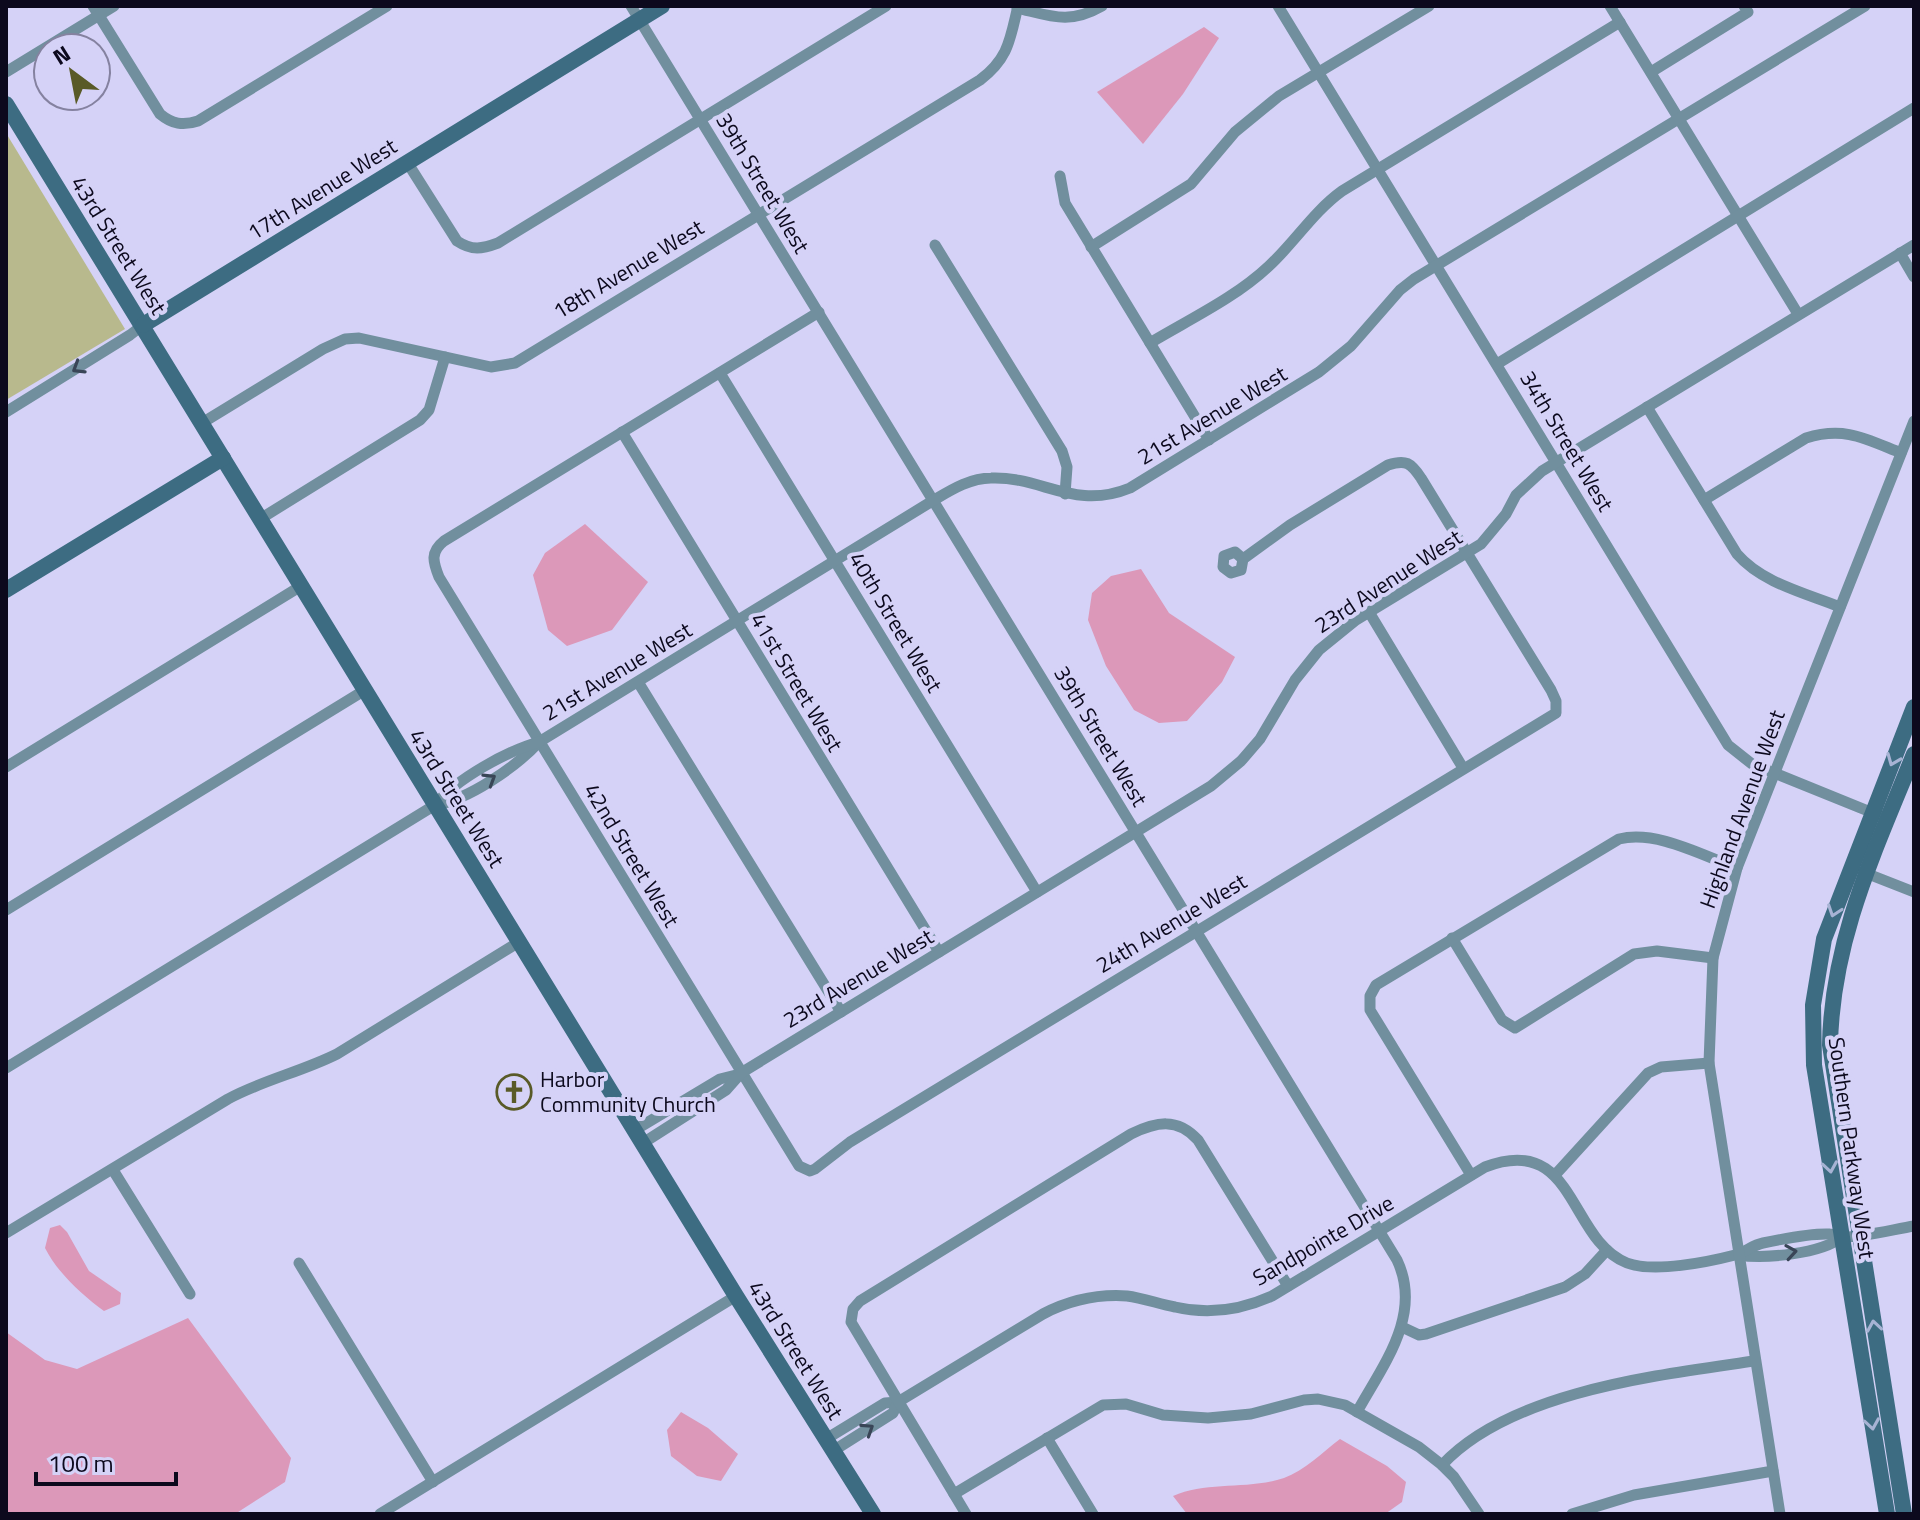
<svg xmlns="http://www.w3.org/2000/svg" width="1920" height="1520" font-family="'Titillium Web',sans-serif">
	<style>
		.green { fill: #b8b98d }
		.water { fill: #dc98b9 }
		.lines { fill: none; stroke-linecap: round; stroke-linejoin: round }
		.street { stroke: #718f9e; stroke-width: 11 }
		.secondary { stroke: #3d6c82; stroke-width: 16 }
		.oneway { stroke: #394557 }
		.oneway2 { stroke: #a7b3d4 }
		.labels { text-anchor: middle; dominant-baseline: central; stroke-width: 8; stroke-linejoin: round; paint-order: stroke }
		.street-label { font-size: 22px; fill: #0c091d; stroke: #d5d2f7 }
		.poi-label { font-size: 22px; fill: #0c091d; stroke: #d5d2f7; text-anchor: start }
	</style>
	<rect width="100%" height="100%" fill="#d5d2f7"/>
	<path class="green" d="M6,133L125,329L6,400Z"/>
	<g class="water">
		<path d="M1204,27L1219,38L1183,94L1143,144L1097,92Z"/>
		<path d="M585,524L648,582L612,630L567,646L548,630L533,575L545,553Z"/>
		<path d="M1141,569L1169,613L1235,657L1222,682L1187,721L1159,723L1134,710L1106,666L1088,620L1092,593L1111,576Z"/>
		<path d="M60,1225L67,1232L89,1271L121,1293L120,1304L104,1311C82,1295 57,1272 45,1248L50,1228Z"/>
		<path d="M188,1318L291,1458L285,1482L235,1514H6V1332L45,1360L77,1369Z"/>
		<path d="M681,1412L708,1428L738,1454L721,1481L697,1476L671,1456L667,1430Z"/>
		<path d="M1340,1439L1387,1466L1406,1482L1402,1502L1385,1514H1187L1173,1496C1207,1481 1248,1490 1284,1478C1304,1471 1323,1452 1340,1439Z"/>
	</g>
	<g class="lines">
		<g class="street">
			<path d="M93,6L160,114C172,124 183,126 198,121L387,6"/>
			<path d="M631,6L1397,1260C1423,1315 1383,1365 1357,1412"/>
			<path d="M1278,6L1728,745L1752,764L1878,815"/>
			<path d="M1610,6L1798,314"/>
			<path d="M1017,8C1051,16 1069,25 1102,6"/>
			<path d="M6,72L114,6"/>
			<path d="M1651,72L1748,12L1744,6"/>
			<path d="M407,162L457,241C472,251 482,249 498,243L886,6"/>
			<path d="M1060,176L1065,203L1209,440"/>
			<path d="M935,245L1062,451L1067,467L1065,494"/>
			<path d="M1091,247L1191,184L1235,132L1279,96L1429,6"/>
			<path d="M1900,253L1914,277"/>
			<path d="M819,312L444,541C430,552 433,562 439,577L799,1166L810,1171L815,1169L850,1142L1556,713V701L1551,690L1421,478C1411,463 1406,459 1388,465L1290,525L1243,559L1241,570L1231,573L1223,567L1224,556L1235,552L1243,559"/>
			<path d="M1150,343C1190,319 1235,298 1269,266C1295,242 1313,212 1342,191L1620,22"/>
			<path d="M1497,364L1914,108"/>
			<path d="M720,373L1037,892"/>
			<path d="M1647,407L1737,554C1762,583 1805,593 1840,607"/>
			<path d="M6,412L130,335L143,325"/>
			<path d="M202,423L323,349L345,339L359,338L491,367L515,363L980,80C1009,58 1010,39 1018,6"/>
			<path d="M622,432L939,952"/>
			<path d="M1704,500L1806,438C1845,426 1866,439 1901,453"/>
			<path d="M260,519L420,420L429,410L445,357"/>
			<path d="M1369,612L1463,768"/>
			<path d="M638,682L841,1012"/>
			<path d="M6,767L301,586"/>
			<path d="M435,805C468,800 516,767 539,742L934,500C951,490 970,478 991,478C1042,476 1074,511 1130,488L1319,372L1351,346L1400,290L1414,279L1865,6"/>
			<path d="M1863,872L1914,892"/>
			<path d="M6,910L365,690"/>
			<path d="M1452,938L1502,1020L1515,1028L1634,954L1657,951L1713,958"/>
			<path d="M6,1068L435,805C456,779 507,751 539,742"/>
			<path d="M635,1130L720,1079L740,1074"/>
			<path d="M643,1143L726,1090L741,1073L1211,786L1241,761L1260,739L1295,680L1319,650L1356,620L1481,544L1506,514L1516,495L1542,471L1914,245"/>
			<path d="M113,1170L190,1294"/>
			<path d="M1471,1175L1370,1010V996L1376,985L1619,839C1657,830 1701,855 1737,868"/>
			<path d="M1555,1175L1648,1073L1661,1067L1709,1063"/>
			<path d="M6,1233L228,1099C263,1080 301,1072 337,1054L519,942"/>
			<path d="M1738,1255C1765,1259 1821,1254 1842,1237"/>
			<path d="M299,1263L433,1482"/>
			<path d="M1402,1327L1419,1335L1426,1334L1565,1287L1585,1274L1607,1250"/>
			<path d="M1047,1438L1093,1514"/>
			<path d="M826,1439L885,1403L898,1402L1043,1314C1068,1301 1098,1294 1127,1296C1143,1298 1159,1304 1175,1307C1209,1315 1241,1310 1272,1296L1485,1167C1576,1132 1568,1240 1627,1263C1654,1273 1708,1262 1735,1255C1745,1252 1753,1245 1763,1243C1782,1239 1812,1233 1830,1234C1834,1234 1837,1237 1842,1237C1859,1238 1895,1229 1914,1226"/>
			<path d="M833,1451L893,1413L898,1402"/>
			<path d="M1442,1465C1511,1391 1659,1375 1754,1361"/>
			<path d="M954,1494L1103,1405L1126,1404L1163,1415L1208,1418L1251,1414L1304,1400L1318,1399L1345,1405L1419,1447L1442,1465L1454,1477L1479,1514"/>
			<path d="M380,1514L736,1296"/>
			<path d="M966,1514L851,1322L853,1309L860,1301L1131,1134C1156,1122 1177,1117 1198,1140L1288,1286"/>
			<path d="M1572,1514L1634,1495L1773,1471"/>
			<path d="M1780,1514L1709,1063L1713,958L1737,868L1914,421"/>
		</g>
		<g class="secondary">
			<path d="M6,104L736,1296L873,1514"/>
			<path d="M143,325L662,6"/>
			<path d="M6,590L223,458"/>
			<path d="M1887,1514L1814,1065L1813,1005L1824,939L1914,707"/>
			<path d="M1904,1514L1830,1045C1832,939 1875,851 1914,754"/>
		</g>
	</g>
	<defs><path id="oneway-chevron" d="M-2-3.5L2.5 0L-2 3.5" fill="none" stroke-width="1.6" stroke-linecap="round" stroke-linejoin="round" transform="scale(2)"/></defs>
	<g class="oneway">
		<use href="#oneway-chevron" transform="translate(78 368) rotate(148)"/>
		<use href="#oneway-chevron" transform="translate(490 779) rotate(-32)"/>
		<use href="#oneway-chevron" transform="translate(1791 1252) rotate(-9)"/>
		<use href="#oneway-chevron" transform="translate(868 1429) rotate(-33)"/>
	</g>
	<g class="oneway2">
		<use href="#oneway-chevron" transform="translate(1893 760) rotate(112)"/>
		<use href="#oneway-chevron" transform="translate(1834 911) rotate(109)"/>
		<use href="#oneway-chevron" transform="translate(1830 1167) rotate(81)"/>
		<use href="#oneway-chevron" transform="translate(1874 1326) rotate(-99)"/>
		<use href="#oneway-chevron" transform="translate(1872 1424) rotate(81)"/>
	</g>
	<defs>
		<symbol id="church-ring" viewBox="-11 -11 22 22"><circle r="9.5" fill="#d5d2f7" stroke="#595a27" stroke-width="1.5"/><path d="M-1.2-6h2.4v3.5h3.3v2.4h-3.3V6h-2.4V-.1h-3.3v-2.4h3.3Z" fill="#595a27"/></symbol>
	</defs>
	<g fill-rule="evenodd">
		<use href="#church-ring" x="494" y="1072" width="40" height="40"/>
	</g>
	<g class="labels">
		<g class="street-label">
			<text transform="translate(763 183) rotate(59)">39th Street West</text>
			<text transform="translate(322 189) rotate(-32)">17th Avenue West</text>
			<text transform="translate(119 245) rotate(58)">43rd Street West</text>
			<text transform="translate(628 269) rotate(-31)">18th Avenue West</text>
			<text transform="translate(1212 415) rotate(-31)">21st Avenue West</text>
			<text transform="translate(1567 441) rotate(59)">34th Street West</text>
			<text transform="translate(1388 581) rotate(-33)">23rd Avenue West</text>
			<text transform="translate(896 622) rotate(59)">40th Street West</text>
			<text transform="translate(617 671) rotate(-31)">21st Avenue West</text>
			<text transform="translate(797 682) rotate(59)">41st Street West</text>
			<text transform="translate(1101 736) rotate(59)">39th Street West</text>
			<text transform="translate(457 798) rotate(58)">43rd Street West</text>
			<text transform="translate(1742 809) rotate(-70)">Highland Avenue West</text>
			<text transform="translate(632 855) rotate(59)">42nd Street West</text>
			<text transform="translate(1171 923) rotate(-31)">24th Avenue West</text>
			<text transform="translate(858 978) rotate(-31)">23rd Avenue West</text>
			<text transform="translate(1852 1148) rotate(82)">Southern Parkway West</text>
			<text transform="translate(1323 1240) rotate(-30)">Sandpointe Drive</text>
			<text transform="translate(796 1350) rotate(58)">43rd Street West</text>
		</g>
		<g class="poi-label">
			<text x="540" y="1079">Harbor<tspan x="540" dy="25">Community Church</tspan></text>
		</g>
	</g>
	<rect width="1920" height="1520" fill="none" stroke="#0c091d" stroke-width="16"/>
	<g transform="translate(72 72) rotate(328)"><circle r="38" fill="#d5d2f7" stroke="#8582a0" stroke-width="2"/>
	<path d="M0-6L14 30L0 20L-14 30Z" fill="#595a27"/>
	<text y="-12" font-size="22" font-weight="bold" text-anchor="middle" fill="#0c091d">N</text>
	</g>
	<path d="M36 1472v12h140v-12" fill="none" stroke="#0c091d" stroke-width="4"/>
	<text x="48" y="1472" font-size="24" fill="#0c091d" stroke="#d5d2f7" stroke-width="6" paint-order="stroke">100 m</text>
</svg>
